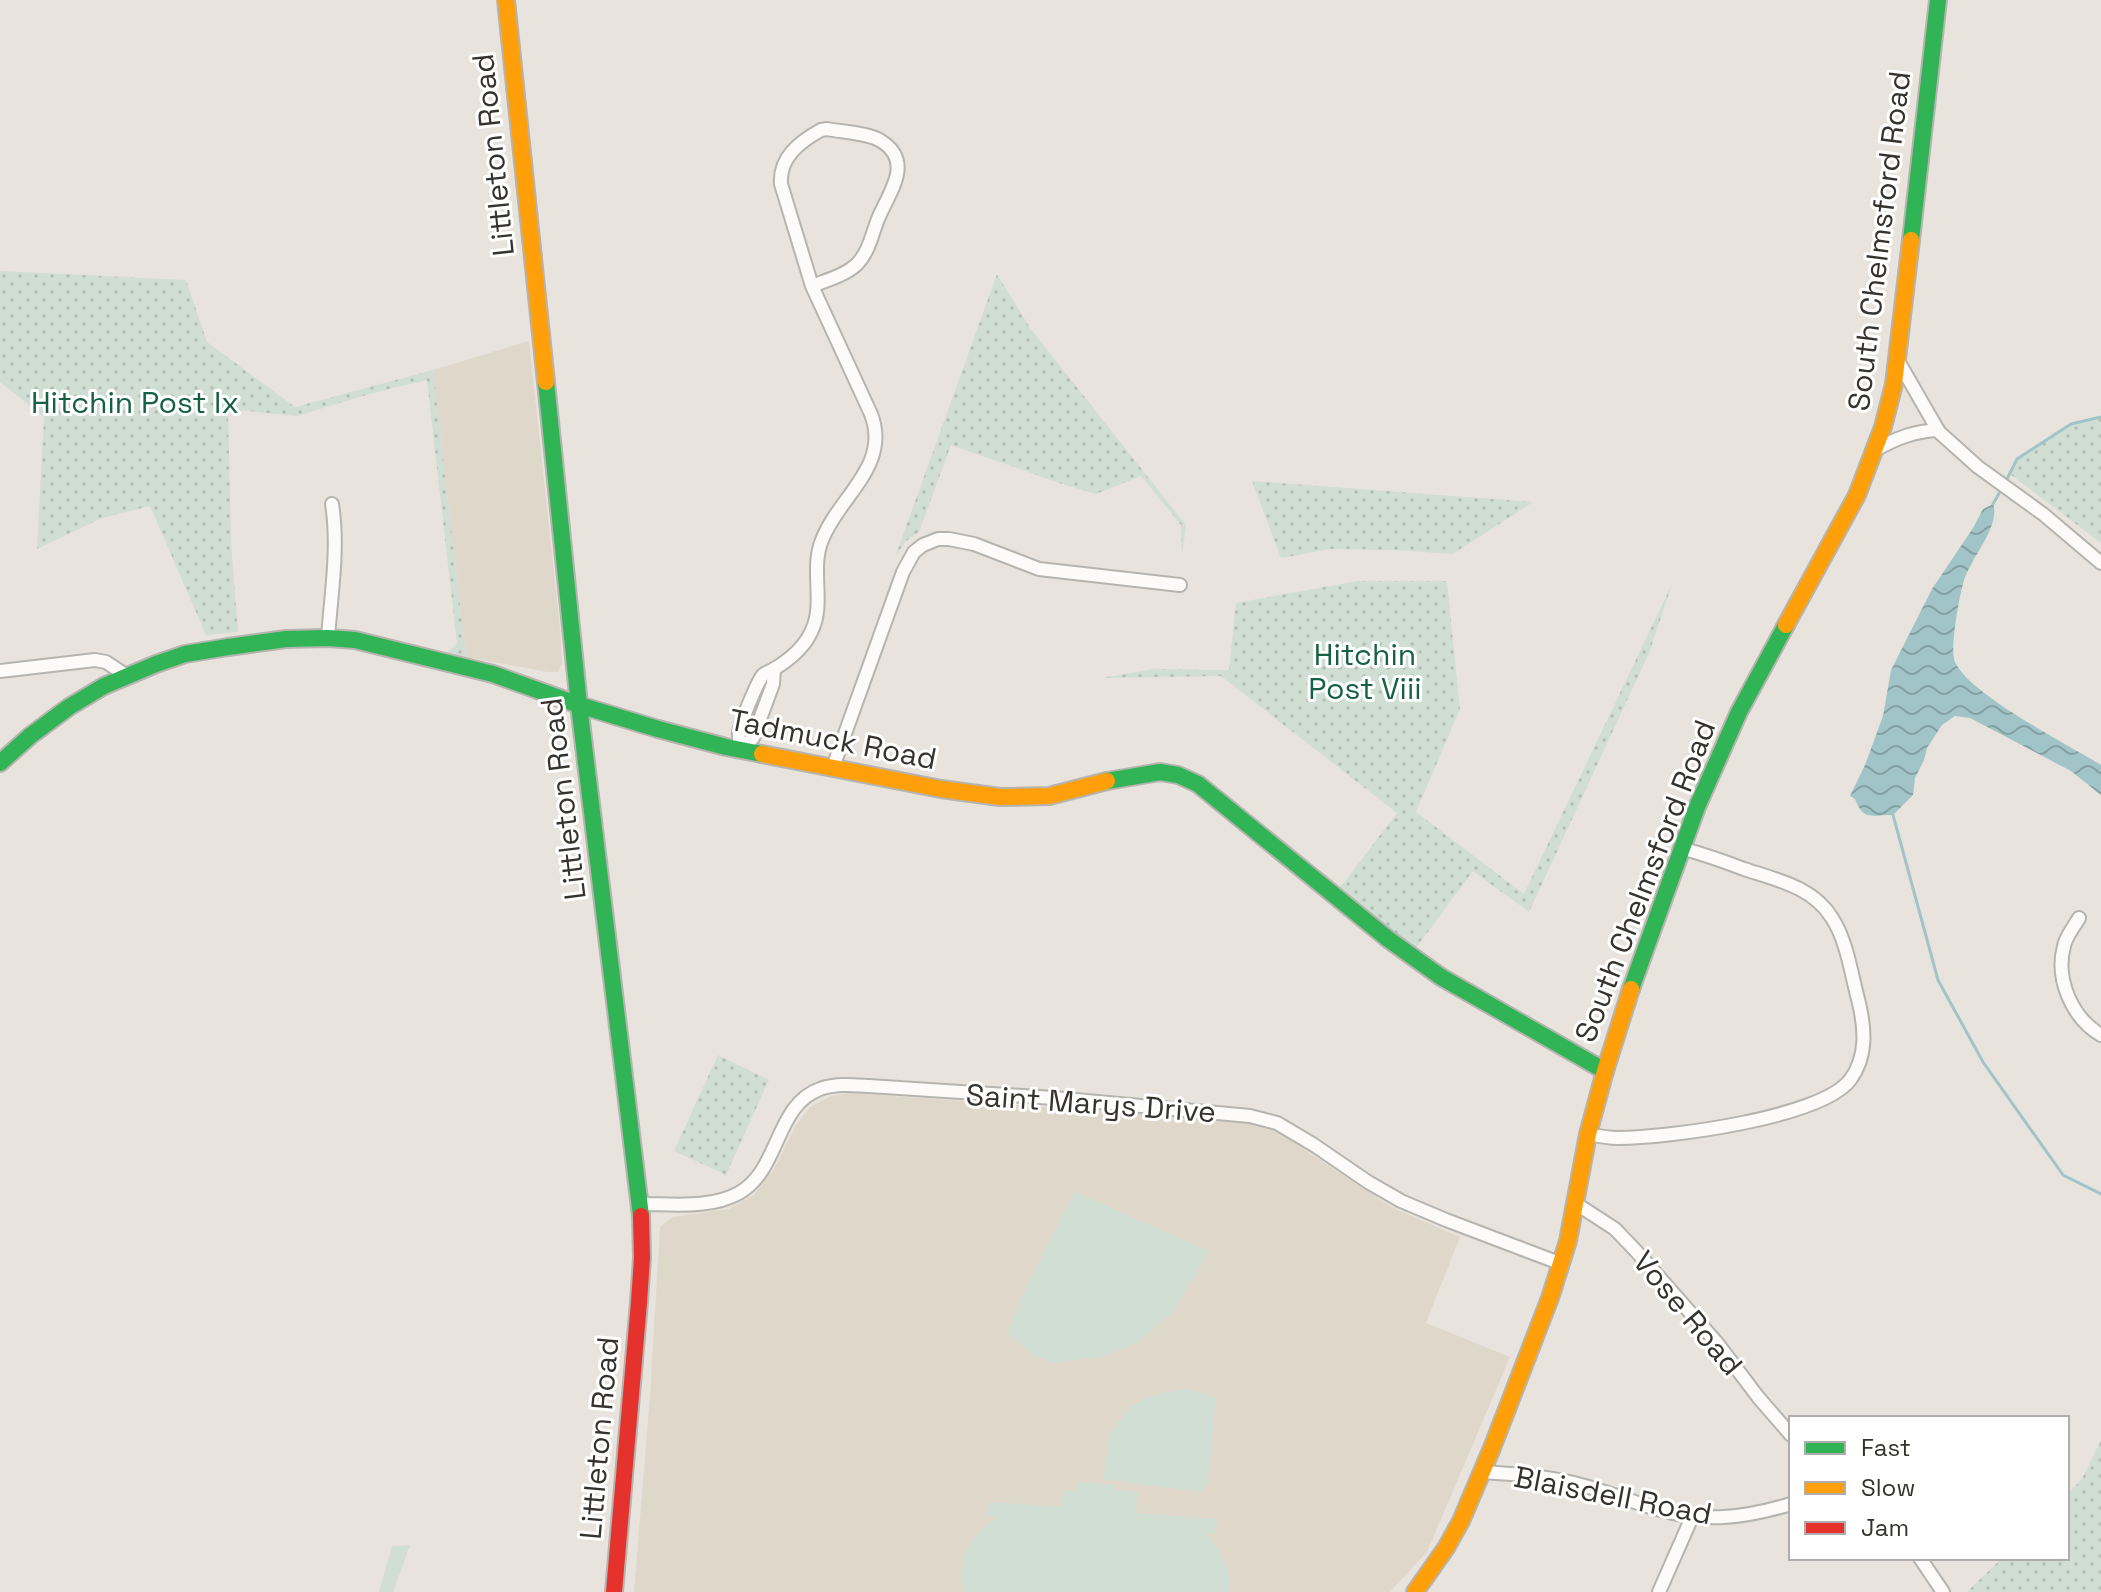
<svg xmlns="http://www.w3.org/2000/svg" width="2101" height="1592" font-family="'Space Grotesk',sans-serif">
	<style>
		.built { fill: #dfd7ca }
		.green { fill: #d1ded3 }
		.park { fill: url(#park-dots) }
		.water { fill: url(#water-waves) }
		.lines { fill: none; stroke-linecap: round; stroke-linejoin: round }
		.stream { stroke: #a1c4c8; stroke-width: 3 }
		.street-casing { stroke: #b6b4af; stroke-width: 16 }
		.fast-casing { stroke: #b6b4af; stroke-width: 20 }
		.slow-casing { stroke: #b6b4af; stroke-width: 20 }
		.jam-casing { stroke: #b6b4af; stroke-width: 20 }
		.street { stroke: #fcfbfa; stroke-width: 12 }
		.fast { stroke: #30b455; stroke-width: 16 }
		.slow { stroke: #ff9f0a; stroke-width: 16 }
		.jam { stroke: #e5322d; stroke-width: 16 }
		.labels { text-anchor: middle; dominant-baseline: central; stroke-width: 6; stroke-linejoin: round; paint-order: stroke }
		.street-label { font-size: 30px; fill: #35332e; stroke: #fff }
		.park-label { font-size: 30px; fill: #166043; stroke: #fff }
	</style>
	<defs>
		<pattern id="park-dots" width="8" height="8" patternUnits="userSpaceOnUse" patternTransform="scale(2)"><rect width="8" height="8" fill="#d1ded3"/><path d="M2 2h.1M6 6h.1" fill="none" stroke="#b4bfb5" stroke-width="1.8" stroke-linecap="round"/></pattern>
		<pattern id="water-waves" width="16" height="10" patternUnits="userSpaceOnUse" patternTransform="scale(2)"><rect width="16" height="10" fill="#a1c4c8"/><path d="M0 5q4-4 8 0t8 0" fill="none" stroke="#84a0a3"/></pattern>
	</defs>
	<rect width="100%" height="100%" fill="#e8e4dd"/>
	<g class="built">
		<path d="M529,341L560,628L562,664L558,672H548L466,657L433,370Z"/>
		<path d="M850,1093L1241,1121L1275,1130L1393,1208L1460,1237L1426,1323L1510,1357L1427,1552L1390,1592H634L650,1396L660,1226L673,1217L729,1209L754,1195L774,1169L796,1125L810,1107L831,1096Z"/>
	</g>
	<g class="green">
		<path d="M1075,1192L1209,1251L1173,1312L1138,1342L1105,1356L1053,1363L1033,1355L1008,1333L1023,1294Z"/>
		<path d="M1188,1389L1216,1398L1207,1485L1200,1492L1103,1479L1111,1431L1129,1408L1143,1399L1161,1393Z"/>
		<path d="M1077,1482L1115,1485V1490L1137,1492L1136,1513L1217,1519L1216,1534L1204,1533C1223,1552 1229,1564 1230,1592H964C957,1560 970,1534 997,1518L988,1516L989,1502L1062,1507L1063,1490L1076,1491Z"/>
		<path d="M410,1545L393,1592H379L392,1546Z"/>
	</g>
	<g class="park">
		<path d="M0,271L186,280L207,342L295,407L433,370L466,657L447,652L457,644L427,380L369,394L297,416L228,409L231,542L238,632L206,635L150,506L102,518L37,549L44,417L0,382Z"/>
		<path d="M997,274L1030,328L1186,525L1182,556L1181,525L1141,476L1096,494L1059,483L951,445L919,532L906,541L895,557Z"/>
		<path d="M2101,417V543L2010,474L2017,459L2040,444L2071,424Z"/>
		<path d="M1252,481L1506,500L1533,502L1453,554L1395,550L1330,549L1281,558Z"/>
		<path d="M1358,581H1447L1460,709L1416,812L1524,894L1673,582L1649,653L1529,912L1473,871L1416,948L1339,889L1397,813L1221,676L1101,678L1154,669L1229,670L1236,603Z"/>
		<path d="M718,1055L769,1080L726,1175L674,1151Z"/>
		<path d="M2101,1440V1592H1967L2002,1558H2067V1494L2082,1479Z"/>
	</g>
	<path class="water" d="M1993,504C1999,521 1982,545 1973,561C1971,566 1967,571 1965,577C1960,592 1949,649 1955,662C1969,694 2068,745 2101,765V795L2071,771L1970,718L1955,716L1942,725L1927,748L1924,760L1915,778L1913,795L1893,815C1872,815 1863,821 1855,799L1850,796L1865,765L1883,716L1891,670L1932,589L1973,528L1983,509Z"/>
	<g class="lines">
		<g class="stream">
			<path d="M2005,483L2017,459L2071,424L2101,417"/>
			<path d="M1993,504L2001,490"/>
			<path d="M1893,815L1938,980L1983,1062L2063,1175L2101,1194"/>
		</g>
		<defs>
			<g id="street">
				<path d="M1897,359L1939,432L1978,467L2043,514L2101,563"/>
				<path d="M1877,449C1897,438 1915,431 1938,430"/>
				<path d="M328,638C331,594 339,548 332,504"/>
				<path d="M0,671L95,660L106,662L127,676"/>
				<path d="M741,750C740,744 738,737 739,732C741,722 757,682 763,675C768,671 769,672 774,669C789,660 805,647 812,630C825,603 810,569 822,540C839,496 891,466 871,414L812,286L781,184C779,158 799,142 821,130L827,129C842,132 869,133 881,141C915,162 888,194 878,219C872,234 869,252 857,264C846,275 827,280 812,286"/>
				<path d="M741,750L753,738L773,684L774,669"/>
				<path d="M833,767L903,572L914,552L923,545L938,539H949L974,544L1039,569L1180,585"/>
				<path d="M2079,918C2074,927 2066,936 2064,946C2055,979 2072,1018 2101,1035"/>
				<path d="M1588,1134C1598,1136 1608,1138 1618,1138C1666,1138 1821,1118 1850,1080C1868,1056 1865,1027 1858,999C1851,973 1847,941 1832,918C1813,887 1777,880 1744,869C1723,861 1703,854 1681,848"/>
				<path d="M1575,1203L1615,1229L1636,1251L1718,1344L1758,1397L1791,1435"/>
				<path d="M641,1204C673,1204 710,1209 739,1193C780,1170 775,1105 820,1089C835,1083 853,1085 869,1086L1054,1098L1250,1116L1277,1123L1314,1145L1368,1182L1401,1201L1446,1220L1562,1264"/>
				<path d="M1482,1472C1514,1474 1544,1476 1574,1483C1603,1490 1629,1501 1657,1509C1705,1523 1744,1518 1791,1504"/>
				<path d="M1920,1558L1943,1592"/>
				<path d="M1659,1592L1692,1517"/>
			</g>
			<g id="fast">
				<path d="M1911,240L1938,0"/>
				<path d="M546,382L579,705L641,1216"/>
				<path d="M0,763L30,736L69,707L104,686L156,664L185,654L228,647L286,639L328,638L355,640L493,674L579,705L658,729L726,747L762,754"/>
				<path d="M1107,781L1160,772L1178,775L1198,784L1388,939L1441,977L1605,1071"/>
				<path d="M1631,989L1697,807L1739,712L1786,625"/>
			</g>
			<g id="slow">
				<path d="M506,0L546,382"/>
				<path d="M1786,625L1857,495L1883,427L1894,384L1911,240"/>
				<path d="M762,754L941,789L1000,797L1049,796L1107,781"/>
				<path d="M1415,1592L1446,1548L1461,1521L1492,1448L1550,1298L1568,1241L1588,1134L1605,1071L1631,989"/>
			</g>
			<path id="jam" d="M614,1592L639,1302L642,1258L641,1216"/>
		</defs>
		<use href="#street" class="street-casing"/>
		<use href="#fast" class="fast-casing"/>
		<use href="#slow" class="slow-casing"/>
		<use href="#jam" class="jam-casing"/>
		<use href="#street" class="street"/>
		<use href="#fast" class="fast"/>
		<use href="#slow" class="slow"/>
		<use href="#jam" class="jam"/>
	</g>
	<g class="labels">
		<g class="street-label">
			<text transform="translate(493 155) rotate(-96)">Littleton Road</text>
			<text transform="translate(1879 241) rotate(-83)">South Chelmsford Road</text>
			<text transform="translate(833 739) rotate(11)">Tadmuck Road</text>
			<text transform="translate(563 799) rotate(-97)">Littleton Road</text>
			<text transform="translate(1645 881) rotate(-69)">South Chelmsford Road</text>
			<text transform="translate(1091 1103) rotate(4)">Saint Marys Drive</text>
			<text transform="translate(1688 1313) rotate(50)">Vose Road</text>
			<text transform="translate(599 1438) rotate(-85)">Littleton Road</text>
			<text transform="translate(1613 1495) rotate(11)">Blaisdell Road</text>
		</g>
		<g class="park-label">
			<text x="135" y="402">Hitchin Post Ix</text>
			<text x="1365" y="654">Hitchin<tspan x="1365" dy="34">Post Viii</tspan></text>
		</g>
	</g>
	<rect x="1789" y="1416" width="280" height="144" fill="#ffffff" stroke="#aeadab" stroke-width="2"/>
	<rect x="1805" y="1442" width="40" height="12" fill="#30b455" stroke="#aeadab" stroke-width="2"/>
	<text x="1861" y="1456" font-size="24" fill="#35332e">Fast</text>
	<rect x="1805" y="1482" width="40" height="12" fill="#ff9f0a" stroke="#aeadab" stroke-width="2"/>
	<text x="1861" y="1496" font-size="24" fill="#35332e">Slow</text>
	<rect x="1805" y="1522" width="40" height="12" fill="#e5322d" stroke="#aeadab" stroke-width="2"/>
	<text x="1861" y="1536" font-size="24" fill="#35332e">Jam</text>
</svg>
